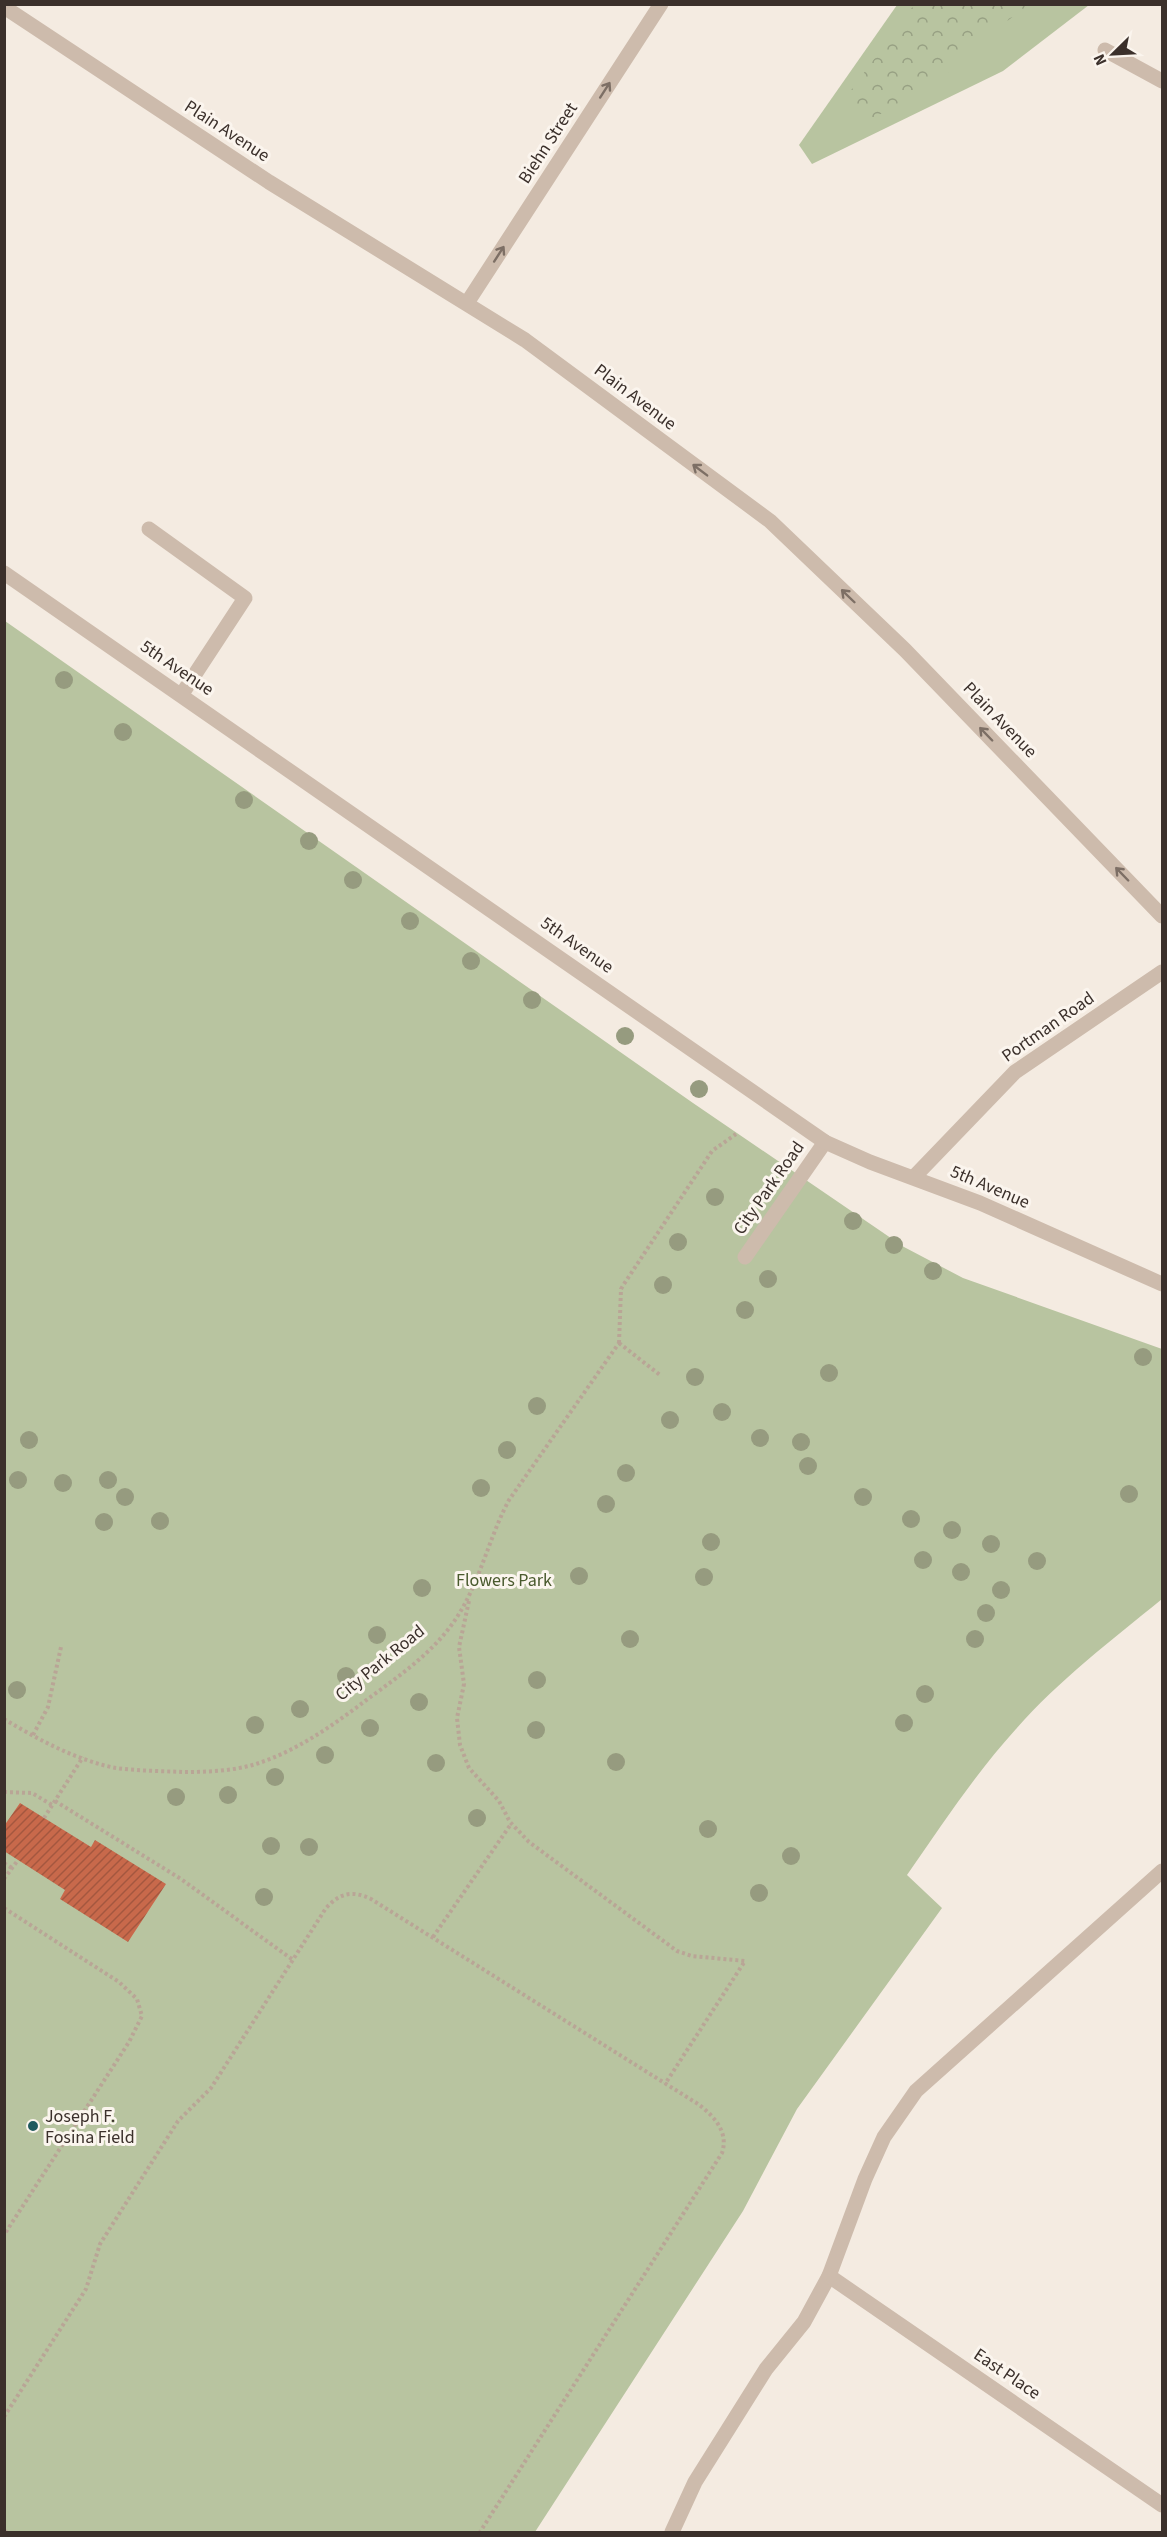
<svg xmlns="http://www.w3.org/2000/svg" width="1167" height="2537" font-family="'Source Sans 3',sans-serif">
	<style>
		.green { fill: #b8c4a0 }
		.forest { fill: url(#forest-crowns) }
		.building { fill: url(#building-hatch) }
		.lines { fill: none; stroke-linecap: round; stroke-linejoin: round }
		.path { stroke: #b9a596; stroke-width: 4; stroke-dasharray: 3 3; stroke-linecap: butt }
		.service { stroke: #cdbbac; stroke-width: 15 }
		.minor { stroke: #cdbbac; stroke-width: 15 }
		.tertiary { stroke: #cdbbac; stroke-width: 15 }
		.tree { fill: #969b7f }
		.oneway { stroke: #7d6f65 }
		.poi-dot { fill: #1f5a5e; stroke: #fbf5ee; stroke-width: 2 }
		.labels { text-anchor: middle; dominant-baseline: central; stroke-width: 6; stroke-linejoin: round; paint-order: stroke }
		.street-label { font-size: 18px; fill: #3b302b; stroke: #fbf5ee }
		.park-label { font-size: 18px; fill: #4a5a2e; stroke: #fbf5ee }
		.poi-label { font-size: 18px; fill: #3b302b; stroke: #fbf5ee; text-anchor: start }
	</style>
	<defs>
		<pattern id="forest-crowns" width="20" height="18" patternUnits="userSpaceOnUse" patternTransform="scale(1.5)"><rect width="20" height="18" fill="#b8c4a0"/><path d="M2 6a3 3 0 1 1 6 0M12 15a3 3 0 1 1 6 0" fill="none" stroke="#97a083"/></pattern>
		<pattern id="building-hatch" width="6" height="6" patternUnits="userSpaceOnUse" patternTransform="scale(1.5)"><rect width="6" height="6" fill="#c8694b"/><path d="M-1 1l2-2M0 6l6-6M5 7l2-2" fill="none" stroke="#a4573f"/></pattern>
	</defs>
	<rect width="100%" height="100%" fill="#f4ebe1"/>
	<g class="green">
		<path d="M897,5H1089L1003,71L812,164L799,145Z"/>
		<path d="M5,621L693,1103L904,1247L963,1278L1162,1349V1599C1112,1640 1059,1680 1016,1729C975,1774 942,1825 907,1875L942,1908L797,2109L743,2211L535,2532H5Z"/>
	</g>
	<path class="forest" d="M914,5H1028L989,35L949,72L874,118L854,114L849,93Z"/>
	<path class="building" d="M20,1803L91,1847L95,1840L166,1884L128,1942L60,1899L65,1890L4,1851V1826Z"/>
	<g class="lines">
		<g class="path">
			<path d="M619,1343L621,1289L624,1284L712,1151L736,1134"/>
			<path d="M619,1343L660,1375"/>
			<path d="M469,1601L459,1647L464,1684L457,1718L460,1745L469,1768L499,1801L510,1822L529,1842L677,1951L692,1956L745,1961L665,2084"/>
			<path d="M4,1719C37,1739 78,1761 116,1768C138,1771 162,1771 184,1772C208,1772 233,1771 256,1764C297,1751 335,1724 369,1698C398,1677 428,1656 450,1627C479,1589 487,1541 509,1500L619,1343"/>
			<path d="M33,1735L48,1707L61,1647"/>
			<path d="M4,1792L32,1793L52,1805"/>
			<path d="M55,1801L181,1879L293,1960"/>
			<path d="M44,1818L83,1757"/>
			<path d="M4,1863L12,1868"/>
			<path d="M4,1879L18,1860"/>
			<path d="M4,1908L119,1982L137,1999L142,2016L129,2042L4,2235"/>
			<path d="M433,1937L511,1824"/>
			<path d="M4,2417L86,2289L100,2244L178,2121L211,2088L326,1908C340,1893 352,1890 371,1899L698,2104C714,2116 729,2132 722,2153L480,2532"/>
			<path d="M4,2531L7,2532"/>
		</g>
		<g class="service">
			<path d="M1105,50L1162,81"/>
			<path d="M149,529L245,598L182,694"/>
			<path d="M745,1257L825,1142"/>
			<path d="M672,2532L695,2482L766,2369L804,2322L829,2276L865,2179L884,2137L916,2091L1162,1871"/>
		</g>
		<g class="minor">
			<path d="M4,7L269,182L525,340L770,521L905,650L1162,916"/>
			<path d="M467,303L661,4"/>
			<path d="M914,1177L1015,1072L1162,972"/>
			<path d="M829,2276L1162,2505"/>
		</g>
		<path class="tertiary" d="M4,573L825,1142L870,1162L980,1203L1162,1284"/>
	</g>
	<g class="tree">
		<circle cx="64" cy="680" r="9"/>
		<circle cx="123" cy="732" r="9"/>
		<circle cx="244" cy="800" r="9"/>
		<circle cx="309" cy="841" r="9"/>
		<circle cx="353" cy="880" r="9"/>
		<circle cx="410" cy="921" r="9"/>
		<circle cx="471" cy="961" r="9"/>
		<circle cx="532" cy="1000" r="9"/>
		<circle cx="625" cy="1036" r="9"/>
		<circle cx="699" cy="1089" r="9"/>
		<circle cx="715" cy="1197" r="9"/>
		<circle cx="853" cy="1221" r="9"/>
		<circle cx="678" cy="1242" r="9"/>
		<circle cx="894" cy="1245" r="9"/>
		<circle cx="933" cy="1271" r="9"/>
		<circle cx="768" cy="1279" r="9"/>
		<circle cx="663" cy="1285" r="9"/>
		<circle cx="745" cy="1310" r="9"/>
		<circle cx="1143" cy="1357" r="9"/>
		<circle cx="829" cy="1373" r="9"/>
		<circle cx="695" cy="1377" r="9"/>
		<circle cx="537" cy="1406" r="9"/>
		<circle cx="722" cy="1412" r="9"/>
		<circle cx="670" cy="1420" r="9"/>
		<circle cx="760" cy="1438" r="9"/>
		<circle cx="29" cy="1440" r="9"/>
		<circle cx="801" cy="1442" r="9"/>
		<circle cx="507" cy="1450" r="9"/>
		<circle cx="808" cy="1466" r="9"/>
		<circle cx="626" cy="1473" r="9"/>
		<circle cx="18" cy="1480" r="9"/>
		<circle cx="108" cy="1480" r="9"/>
		<circle cx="63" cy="1483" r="9"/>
		<circle cx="481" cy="1488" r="9"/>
		<circle cx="1129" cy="1494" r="9"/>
		<circle cx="125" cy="1497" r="9"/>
		<circle cx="863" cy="1497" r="9"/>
		<circle cx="606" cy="1504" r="9"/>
		<circle cx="911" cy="1519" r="9"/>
		<circle cx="160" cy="1521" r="9"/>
		<circle cx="104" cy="1522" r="9"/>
		<circle cx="952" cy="1530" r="9"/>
		<circle cx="711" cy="1542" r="9"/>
		<circle cx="991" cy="1544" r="9"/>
		<circle cx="923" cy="1560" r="9"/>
		<circle cx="1037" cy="1561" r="9"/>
		<circle cx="961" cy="1572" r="9"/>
		<circle cx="579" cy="1576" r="9"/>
		<circle cx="704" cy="1577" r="9"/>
		<circle cx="422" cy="1588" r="9"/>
		<circle cx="1001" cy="1590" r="9"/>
		<circle cx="986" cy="1613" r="9"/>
		<circle cx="377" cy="1635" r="9"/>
		<circle cx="630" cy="1639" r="9"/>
		<circle cx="975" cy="1639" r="9"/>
		<circle cx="346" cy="1676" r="9"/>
		<circle cx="537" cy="1680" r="9"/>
		<circle cx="17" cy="1690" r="9"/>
		<circle cx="925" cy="1694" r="9"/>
		<circle cx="419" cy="1702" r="9"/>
		<circle cx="300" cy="1709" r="9"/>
		<circle cx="904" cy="1723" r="9"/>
		<circle cx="255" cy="1725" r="9"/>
		<circle cx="370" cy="1728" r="9"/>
		<circle cx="536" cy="1730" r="9"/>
		<circle cx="325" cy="1755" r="9"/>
		<circle cx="616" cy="1762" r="9"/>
		<circle cx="436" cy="1763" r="9"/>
		<circle cx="275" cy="1777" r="9"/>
		<circle cx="228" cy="1795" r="9"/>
		<circle cx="176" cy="1797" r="9"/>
		<circle cx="477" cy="1818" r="9"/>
		<circle cx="708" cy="1829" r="9"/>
		<circle cx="271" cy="1846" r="9"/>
		<circle cx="309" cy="1847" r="9"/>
		<circle cx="791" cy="1856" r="9"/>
		<circle cx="759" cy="1893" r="9"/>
		<circle cx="264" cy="1897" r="9"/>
	</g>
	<defs><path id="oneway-shaft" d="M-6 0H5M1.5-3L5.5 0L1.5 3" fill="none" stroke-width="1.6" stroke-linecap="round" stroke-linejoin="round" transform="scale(1.5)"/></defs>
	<g class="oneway">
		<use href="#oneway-shaft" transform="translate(605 90) rotate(-57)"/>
		<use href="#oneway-shaft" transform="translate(499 254) rotate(-57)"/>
		<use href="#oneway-shaft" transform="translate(700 470) rotate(-143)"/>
		<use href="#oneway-shaft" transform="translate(848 596) rotate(-136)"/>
		<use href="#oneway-shaft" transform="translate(986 734) rotate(-134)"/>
		<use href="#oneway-shaft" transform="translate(1122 874) rotate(-134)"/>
	</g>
	<circle class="poi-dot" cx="33" cy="2126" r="6"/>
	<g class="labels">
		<g class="street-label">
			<text transform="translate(227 131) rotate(33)">Plain Avenue</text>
			<text transform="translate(548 143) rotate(-57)">Biehn Street</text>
			<text transform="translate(635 397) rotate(37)">Plain Avenue</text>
			<text transform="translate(177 668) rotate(34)">5th Avenue</text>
			<text transform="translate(1000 720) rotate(46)">Plain Avenue</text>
			<text transform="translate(577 945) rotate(35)">5th Avenue</text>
			<text transform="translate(1048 1027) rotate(-35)">Portman Road</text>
			<text transform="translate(990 1187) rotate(23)">5th Avenue</text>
			<text transform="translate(769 1188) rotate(-55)">City Park Road</text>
			<text transform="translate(380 1663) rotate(-39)">City Park Road</text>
			<text transform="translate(1007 2374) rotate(34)">East Place</text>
		</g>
		<g class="park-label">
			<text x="504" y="1580">Flowers Park</text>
		</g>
		<g class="poi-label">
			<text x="45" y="2116">Joseph F.<tspan x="45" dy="21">Fosina Field</tspan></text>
		</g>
	</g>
	<rect width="1167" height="2537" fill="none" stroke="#3b302b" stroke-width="12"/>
	<g transform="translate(1113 54) rotate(246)" stroke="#fbf5ee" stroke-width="4.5" paint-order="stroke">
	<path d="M0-4.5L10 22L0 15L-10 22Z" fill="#3b302b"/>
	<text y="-9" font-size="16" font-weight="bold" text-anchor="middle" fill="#3b302b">N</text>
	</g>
</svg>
